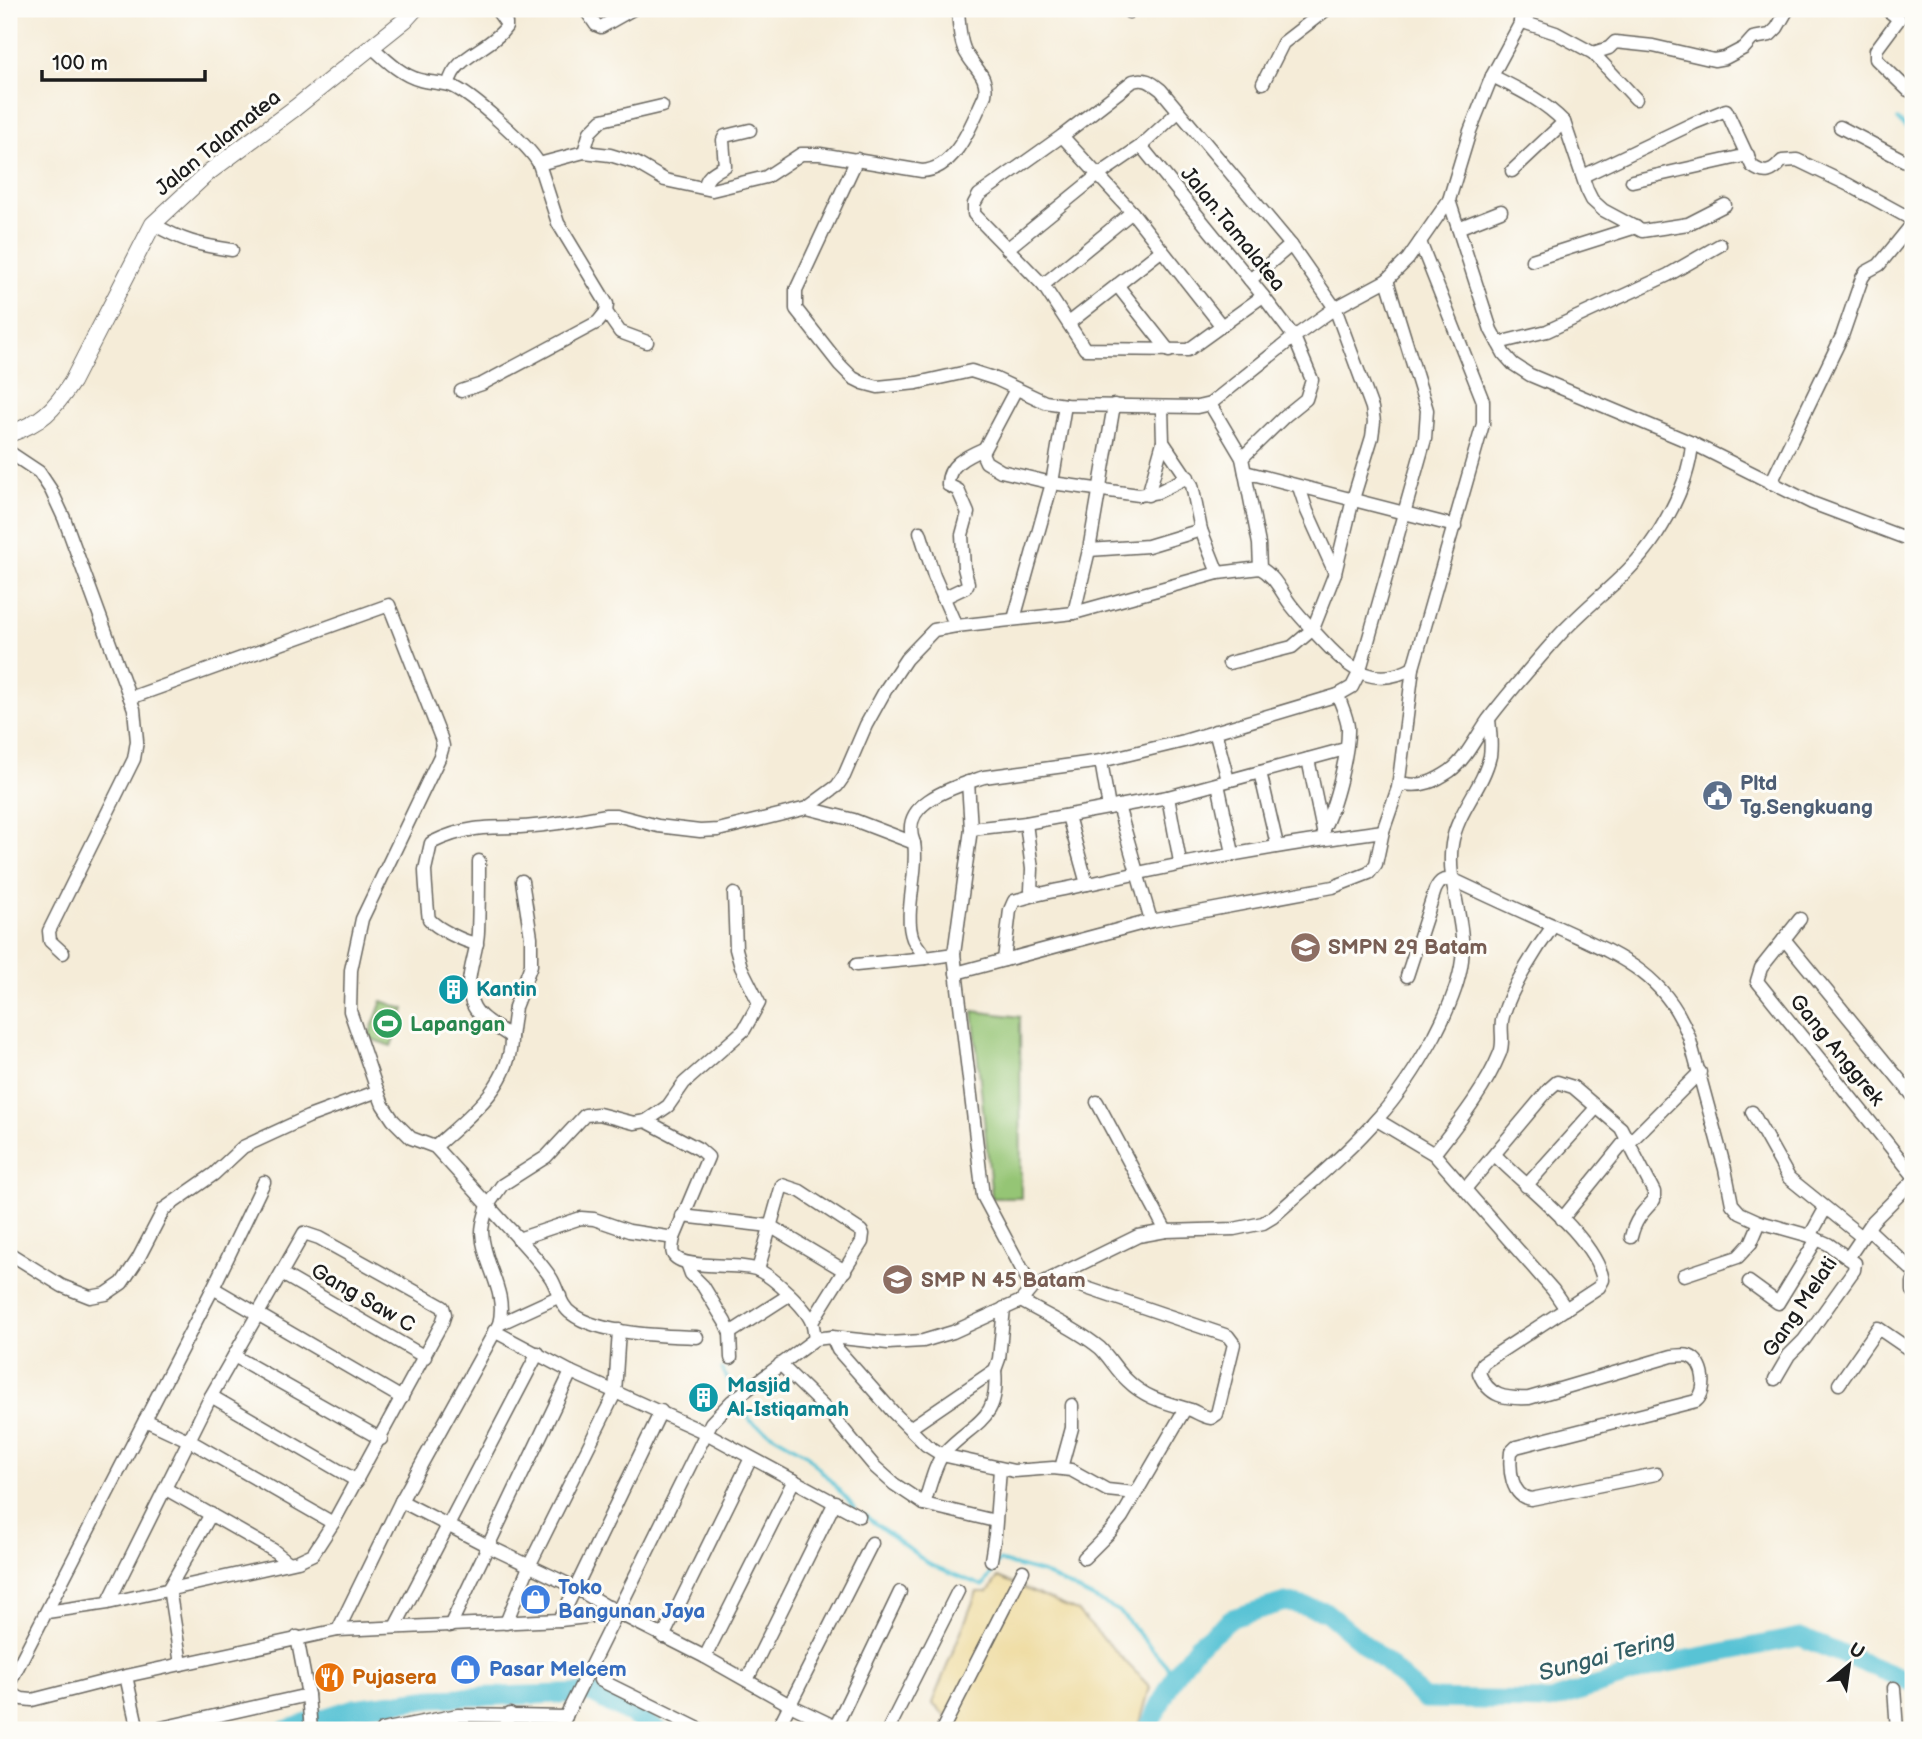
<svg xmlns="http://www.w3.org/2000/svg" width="1922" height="1739" font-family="'Balsamiq Sans',sans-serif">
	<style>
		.green { fill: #95c574; stroke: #587048; stroke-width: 2 }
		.sand { fill: #eeda9e; stroke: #857b5d; stroke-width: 2 }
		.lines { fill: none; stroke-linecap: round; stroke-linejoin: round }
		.stream { stroke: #59c3d5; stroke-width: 3.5 }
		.canal { stroke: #59c3d5; stroke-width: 12 }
		.river { stroke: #59c3d5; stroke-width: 19 }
		.minor-casing { stroke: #68655e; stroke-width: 15 }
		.tertiary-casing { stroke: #68655e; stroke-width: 18 }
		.minor { stroke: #fff; stroke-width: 12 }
		.tertiary { stroke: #fff; stroke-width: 16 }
		.labels { text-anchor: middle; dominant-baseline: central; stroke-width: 6; stroke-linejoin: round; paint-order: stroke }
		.street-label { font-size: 21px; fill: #1c1c1c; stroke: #fdfcf7 }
		.service-label { font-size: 21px; font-weight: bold; fill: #4e5e75; stroke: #fdfcf7; text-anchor: start }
		.education-label { font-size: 21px; font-weight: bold; fill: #785e54; stroke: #fdfcf7; text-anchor: start }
		.culture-label { font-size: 21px; font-weight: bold; fill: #0d838f; stroke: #fdfcf7; text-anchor: start }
		.leisure-label { font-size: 21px; font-weight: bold; fill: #27864d; stroke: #fdfcf7; text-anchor: start }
		.shop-label { font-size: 21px; font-weight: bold; fill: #366cbe; stroke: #fdfcf7; text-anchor: start }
		.food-label { font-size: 21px; font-weight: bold; fill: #c56008; stroke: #fdfcf7; text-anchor: start }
		.water-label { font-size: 23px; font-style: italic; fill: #345f66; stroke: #fdfcf7 }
	</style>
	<rect width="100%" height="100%" fill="#fdfcf7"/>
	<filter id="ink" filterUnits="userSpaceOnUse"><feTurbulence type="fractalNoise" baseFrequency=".0143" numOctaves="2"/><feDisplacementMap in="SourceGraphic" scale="14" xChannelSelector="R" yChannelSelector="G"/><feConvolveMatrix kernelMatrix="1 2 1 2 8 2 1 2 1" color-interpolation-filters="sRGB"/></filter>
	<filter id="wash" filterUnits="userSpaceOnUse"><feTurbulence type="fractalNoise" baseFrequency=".00686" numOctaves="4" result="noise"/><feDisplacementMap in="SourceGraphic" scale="28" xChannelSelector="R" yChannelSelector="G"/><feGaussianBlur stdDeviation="1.57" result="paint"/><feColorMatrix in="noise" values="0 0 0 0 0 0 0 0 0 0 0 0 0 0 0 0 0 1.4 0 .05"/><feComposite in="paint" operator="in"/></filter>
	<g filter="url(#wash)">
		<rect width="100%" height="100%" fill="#f5ecd8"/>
		<g class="green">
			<path d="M382,1001L405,1009L391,1046L368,1038Z"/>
			<path d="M973,1011L1020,1017L1021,1198H992Z"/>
		</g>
		<path class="sand" d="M998,1577L1077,1611L1150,1687L1138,1730H952L954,1725L932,1703L977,1592H988Z"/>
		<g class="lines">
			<g class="stream">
				<path d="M1897,120L1913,132"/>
				<path d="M722,1369L736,1394"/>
				<path d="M740,1401L751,1422L806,1454L855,1508"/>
				<path d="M864,1515L929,1564L983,1586L999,1561L1043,1573L1119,1611L1175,1675"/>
			</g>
			<path class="canal" d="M325,1730L334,1714"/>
			<g class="river">
				<path d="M285,1730L354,1708L432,1698L591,1693L659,1730"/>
				<path d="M1147,1730L1175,1675L1197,1646L1232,1618L1285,1602L1325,1611L1389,1665L1424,1699L1550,1701L1663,1664L1800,1637L1913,1683"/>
			</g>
		</g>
	</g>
	<g filter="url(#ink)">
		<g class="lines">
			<defs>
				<g id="minor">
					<path d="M585,9L596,25L601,27L633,9"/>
					<path d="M1126,9L1129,12"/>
					<path d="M1886,9L1899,19L1876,50V59L1908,90L1913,92"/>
					<path d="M1520,21L1556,33L1593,53L1609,48L1615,42L1653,46L1714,60L1725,58L1744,48L1753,38L1770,35L1777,28L1788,9"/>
					<path d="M372,47C386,60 401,75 420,80C430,83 442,82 452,86C471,94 530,146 539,164L584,152L610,155L636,163L665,180L712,190L766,177L801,154H820L922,171C957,169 972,122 985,95C989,75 972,67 964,49C959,37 959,22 958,9"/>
					<path d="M1593,53L1636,99"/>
					<path d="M1492,76C1518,89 1544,101 1564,122L1512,171"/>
					<path d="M1263,83L1283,43L1327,9"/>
					<path d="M449,84C453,57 492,48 506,27V23L496,9"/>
					<path d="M1564,122L1587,190L1592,200L1603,210L1642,231L1688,224L1725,205"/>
					<path d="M1840,127L1913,165"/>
					<path d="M1062,136L1132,212L1221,325"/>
					<path d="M1141,146L1263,296L1294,337L1312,380L1306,399L1285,416L1242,458"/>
					<path d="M584,152L590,132L602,120L662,106"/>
					<path d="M857,159L796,290V309L840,365L853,378L863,383L878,387L917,383L971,371L996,379L1045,402L1065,405L1197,407L1210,404L1294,337L1335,308L1387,280L1408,259L1449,200L1470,131L1492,76L1528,9"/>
					<path d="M1583,176L1694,123L1726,110L1752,166C1765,176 1773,172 1782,161L1797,160L1849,185L1913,220"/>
					<path d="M1632,181L1748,155"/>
					<path d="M705,188C705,176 716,171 725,166L723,140L725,136L750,130"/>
					<path d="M1449,200L1491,330L1504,354L1513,364L1530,375L1692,443L1812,503L1913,541"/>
					<path d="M153,224C183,241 198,245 232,250"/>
					<path d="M1458,228L1501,211"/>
					<path d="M1007,249L1097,176L1141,146L1178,112"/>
					<path d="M1532,260L1636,227"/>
					<path d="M1250,280L1291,245"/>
					<path d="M1043,285L1132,212"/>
					<path d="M1117,285L1169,351"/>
					<path d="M606,312L620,332L647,342"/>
					<path d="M1069,323L1162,250"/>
					<path d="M1498,343L1547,331L1668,275L1720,245"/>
					<path d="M1016,389L982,453L986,462L1001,471L1052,483L1139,495L1158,492L1188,477"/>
					<path d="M461,391L482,384L598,322L606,312L607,304L558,223L539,164"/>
					<path d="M1210,404L1242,458L1259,544L1260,568C1275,576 1281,592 1291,605C1301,618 1313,630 1324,642C1350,670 1374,689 1413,668"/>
					<path d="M1162,408L1163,442L1192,485L1201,530L1218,573"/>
					<path d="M9,452L39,472L51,490L64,518L134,709L137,741L134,759L49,931L50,941L63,953"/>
					<path d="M1245,472L1455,526"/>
					<path d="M1771,483L1842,336L1862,278L1866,272L1879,265L1913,223"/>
					<path d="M1299,487L1307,511L1335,573"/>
					<path d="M1148,495L1163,442"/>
					<path d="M920,532L934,576L956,626"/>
					<path d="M1089,550L1148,546L1201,530"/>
					<path d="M943,598L966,587L968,583L964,568L962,535L968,513L958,490L948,485C947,465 967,456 983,449"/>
					<path d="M1074,613L1089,550L1114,405"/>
					<path d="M1014,619L1052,483L1065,405"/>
					<path d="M1229,663L1292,647L1313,629L1335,573L1353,499L1372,437L1374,422L1372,408L1335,308L1291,245L1161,90C1151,82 1145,77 1133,81L1062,136L979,195L974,204V214L1043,285L1085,349L1188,350L1263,296"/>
					<path d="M130,698L389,605L441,738L443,746L440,756L362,919L351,970L350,1011L375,1084L383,1105L393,1120L411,1138L435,1147L488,1205C486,1213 482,1223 482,1232C483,1265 508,1291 499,1324L401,1501L338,1630"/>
					<path d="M1215,731L1228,780"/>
					<path d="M1308,759L1323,831"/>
					<path d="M1101,761L1109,808"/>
					<path d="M1260,772L1277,845"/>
					<path d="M968,782L971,829L954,954L983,1196L1032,1288"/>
					<path d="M1218,784L1233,853"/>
					<path d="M1398,788L1405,784C1423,787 1435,781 1450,771C1466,759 1476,737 1488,720C1509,692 1533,665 1556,639C1588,603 1630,576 1656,536C1674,508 1690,476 1692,443"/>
					<path d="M1168,797L1180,862"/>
					<path d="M1118,806L1151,921"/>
					<path d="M807,808L854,820L914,843C919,870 903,915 913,939C916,945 922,952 926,958L954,954"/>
					<path d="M1068,816L1087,884"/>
					<path d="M1026,823L1032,869L1031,890L1040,893"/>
					<path d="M971,829L1026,823L1168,797L1345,749"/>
					<path d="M1323,829C1335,807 1349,752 1348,727C1347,716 1341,705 1338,695"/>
					<path d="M914,843C897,802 955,787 984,777L1101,761L1184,741L1338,695L1352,687L1359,673L1425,439L1427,410L1387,280"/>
					<path d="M1800,919L1761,968L1757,981L1913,1175"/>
					<path d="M1784,939L1913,1096"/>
					<path d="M477,944C465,942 437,929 429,919C428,916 425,875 425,870C427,861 429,852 431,843C463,827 486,827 520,827C549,826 578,820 606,815H616L658,826L700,831L718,830L807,808L837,786L844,776L866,725L886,689L906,659L934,630L956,626L1074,613L1218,573L1260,568"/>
					<path d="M1004,960L1010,910L1014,901C1042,892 1070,888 1098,882C1193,860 1286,844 1383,831"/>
					<path d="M856,965L926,958"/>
					<path d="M956,973L1151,921L1333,887L1369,873L1376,864L1383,831L1398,788L1413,668L1483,424V401L1420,242"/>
					<path d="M1407,976L1435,890C1440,880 1443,879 1454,880C1488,896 1522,912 1557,927C1615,954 1665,972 1689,1037L1725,1169L1732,1204L1740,1213L1760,1222L1810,1236L1828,1244L1855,1263L1854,1270L1804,1340L1789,1355L1775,1379"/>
					<path d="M511,1037L515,1007L531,965V937L522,881"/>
					<path d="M1097,1102L1166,1231"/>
					<path d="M1752,1112L1789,1178L1862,1237"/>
					<path d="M1377,1120L1434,1154L1553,1290L1566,1309"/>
					<path d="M646,1121L699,1149L708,1157L674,1238C673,1243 671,1249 673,1254C681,1271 741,1262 758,1270C773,1277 806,1307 812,1323C814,1328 814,1334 815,1339"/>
					<path d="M1628,1144L1700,1072"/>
					<path d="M435,1147C468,1117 512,1085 511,1037C499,1028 481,1020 474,1007C461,983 477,957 478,932C479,908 479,885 479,861"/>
					<path d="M1434,1154C1458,1123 1485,1090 1500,1053C1505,1041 1499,1028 1503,1016C1511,988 1536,949 1553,926"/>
					<path d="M1496,1156C1526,1187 1595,1237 1603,1280L1599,1287L1483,1363L1479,1373C1489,1397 1505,1399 1529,1398L1672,1356C1677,1356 1684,1354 1689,1356C1705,1362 1708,1391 1696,1401L1516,1447L1511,1452C1509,1469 1511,1497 1531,1499L1656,1474"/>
					<path d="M1526,1186L1596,1108"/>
					<path d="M1466,1188L1549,1089L1557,1082L1573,1087L1621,1128L1654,1192V1200C1642,1213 1635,1220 1631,1237"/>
					<path d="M682,1216L770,1226L845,1271"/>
					<path d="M1562,1219L1626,1140"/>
					<path d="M1868,1229L1913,1271"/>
					<path d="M1810,1236L1825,1209"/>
					<path d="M518,1239L581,1218L594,1219L629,1231L674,1238"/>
					<path d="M9,1253L62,1286L90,1297L106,1294L122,1283L138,1259L164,1209L214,1174L243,1147L308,1117L378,1091"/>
					<path d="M1848,1258L1873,1221L1913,1181"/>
					<path d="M687,1263L691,1274L703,1286L725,1322L730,1333L731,1358"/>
					<path d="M758,1270L782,1185L800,1191L861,1231L863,1234L862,1242L812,1322"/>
					<path d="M282,1274L425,1357"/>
					<path d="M1684,1275L1738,1257L1751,1243L1760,1222"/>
					<path d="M1749,1282L1778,1303L1817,1239"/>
					<path d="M1913,1282V1291"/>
					<path d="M213,1288L402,1398"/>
					<path d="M1021,1301C1047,1316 1077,1329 1100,1348C1110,1358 1117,1371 1128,1381C1146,1399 1168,1403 1191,1410C1198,1413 1203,1417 1211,1418L1217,1414L1234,1344L1228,1336L1057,1278"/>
					<path d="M499,1324L560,1296"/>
					<path d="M494,1331L571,1372L706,1433L859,1516"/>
					<path d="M730,1333L789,1295"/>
					<path d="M697,1337C664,1336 598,1334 572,1314C560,1306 558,1289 551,1278C533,1251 508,1229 488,1205L502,1185L546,1157L585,1115L599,1114L634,1123L646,1121L668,1106L684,1083L744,1030L759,1003L741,967L736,949L734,894"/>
					<path d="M832,1337L838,1350L893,1412L926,1445L942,1455L1014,1471L1053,1468L1071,1470L1107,1490L1135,1493"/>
					<path d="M234,1356L381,1439"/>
					<path d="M780,1364L829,1412L875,1467L894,1484L924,1504L995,1521"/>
					<path d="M1839,1384L1878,1328L1913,1352"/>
					<path d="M211,1396L357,1481"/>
					<path d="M145,1420L190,1441L333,1523"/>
					<path d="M910,1428L995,1370L999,1359L1004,1308"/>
					<path d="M1061,1468L1072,1428V1405"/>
					<path d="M166,1489L273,1550L288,1562"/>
					<path d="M401,1501L488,1546L574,1587L616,1612L705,1657L790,1705L842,1730"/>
					<path d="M924,1504C929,1490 935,1463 944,1453C973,1421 1000,1422 995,1370"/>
					<path d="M1084,1558L1110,1532L1122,1517L1185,1409"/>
					<path d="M991,1560L995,1535L1000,1469"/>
					<path d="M47,1612L108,1603L298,1561L313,1554L333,1523L442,1323L445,1314L443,1307L319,1238L304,1233L211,1396L108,1603"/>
					<path d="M560,1620L661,1411"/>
					<path d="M506,1623L530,1564L615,1393L619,1330"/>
					<path d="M450,1626L571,1372"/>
					<path d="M395,1627L538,1353"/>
					<path d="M297,1637L308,1695L311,1730"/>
					<path d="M663,1637L751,1458"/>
					<path d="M705,1657L794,1480"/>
					<path d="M181,1664L169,1588L211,1514"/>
					<path d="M126,1676L138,1730"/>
					<path d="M600,1680L701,1730"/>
					<path d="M747,1680L835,1502"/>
					<path d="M9,1684L213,1288L264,1182"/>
					<path d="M1894,1688L1897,1730"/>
					<path d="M9,1693L22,1699L32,1700L126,1676L338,1630L560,1620L596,1616L609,1607"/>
					<path d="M152,1730L308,1695"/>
					<path d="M382,1730L458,1715L566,1717"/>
					<path d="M503,1730L510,1714"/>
					<path d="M559,1730L711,1423L732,1401L815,1339L832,1337L888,1343L923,1341L953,1332L1021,1301L1032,1288L1138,1236L1166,1231L1234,1229L1263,1223L1273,1217C1308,1185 1347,1154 1378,1118C1400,1094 1419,1064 1435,1035C1447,1012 1459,986 1462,960C1466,921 1446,882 1452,844C1457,812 1483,787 1490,756C1492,743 1490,731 1489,719"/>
					<path d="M777,1730L872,1543"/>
					<path d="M834,1730L900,1592"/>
					<path d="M888,1730L958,1591"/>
					<path d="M942,1730L1023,1571"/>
				</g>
				<path id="tertiary" d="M9,434C41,423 54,410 72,382L153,224L209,172L295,108L405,20L415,9"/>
			</defs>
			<use href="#minor" class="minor-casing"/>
			<use href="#tertiary" class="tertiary-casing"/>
			<use href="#minor" class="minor"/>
			<use href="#tertiary" class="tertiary"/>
		</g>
	</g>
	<defs>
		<symbol id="civic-disc" viewBox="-11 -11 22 22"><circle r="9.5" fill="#5c6f8a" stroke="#fdfcf7"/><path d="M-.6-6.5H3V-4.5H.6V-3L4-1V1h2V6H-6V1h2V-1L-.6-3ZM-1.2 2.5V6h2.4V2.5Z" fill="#fff"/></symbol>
		<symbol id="school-disc" viewBox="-11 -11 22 22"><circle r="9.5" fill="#8d6e63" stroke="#fdfcf7"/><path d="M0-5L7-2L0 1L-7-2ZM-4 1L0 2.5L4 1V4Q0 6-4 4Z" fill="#fff"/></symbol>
		<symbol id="building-disc" viewBox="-11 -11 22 22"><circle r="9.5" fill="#0f9aa8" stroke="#fdfcf7"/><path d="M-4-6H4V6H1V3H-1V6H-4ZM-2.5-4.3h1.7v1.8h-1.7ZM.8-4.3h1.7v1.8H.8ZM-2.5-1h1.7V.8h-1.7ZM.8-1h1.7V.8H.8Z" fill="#fff"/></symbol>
		<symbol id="stadium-disc" viewBox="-11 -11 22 22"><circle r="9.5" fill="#2e9e5b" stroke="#fdfcf7"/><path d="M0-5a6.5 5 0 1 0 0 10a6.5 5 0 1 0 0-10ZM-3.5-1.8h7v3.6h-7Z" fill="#fff"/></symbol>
		<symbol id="shop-disc" viewBox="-11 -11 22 22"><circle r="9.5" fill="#3f7fe0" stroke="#fdfcf7"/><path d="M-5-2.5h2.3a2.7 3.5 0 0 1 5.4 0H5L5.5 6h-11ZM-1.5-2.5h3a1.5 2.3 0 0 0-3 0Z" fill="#fff"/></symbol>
		<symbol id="restaurant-disc" viewBox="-11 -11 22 22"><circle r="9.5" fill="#e8710a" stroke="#fdfcf7"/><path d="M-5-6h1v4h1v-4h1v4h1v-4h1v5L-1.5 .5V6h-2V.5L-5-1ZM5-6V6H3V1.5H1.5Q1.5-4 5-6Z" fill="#fff"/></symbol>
	</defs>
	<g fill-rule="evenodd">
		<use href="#civic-disc" x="1700" y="778" width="35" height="35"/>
		<use href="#school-disc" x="1288" y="930" width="35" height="35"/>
		<use href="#building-disc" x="436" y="972" width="35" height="35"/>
		<use href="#stadium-disc" x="370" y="1006" width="35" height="35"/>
		<use href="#school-disc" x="880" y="1262" width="35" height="35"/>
		<use href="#building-disc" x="686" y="1380" width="35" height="35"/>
		<use href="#shop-disc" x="518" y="1582" width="35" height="35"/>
		<use href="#shop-disc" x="448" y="1652" width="35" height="35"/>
		<use href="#restaurant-disc" x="312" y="1660" width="35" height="35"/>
	</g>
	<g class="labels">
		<g class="street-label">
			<text transform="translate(218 143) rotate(-39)">Jalan Talamatea</text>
			<text transform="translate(1233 229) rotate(51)">Jalan.Tamalatea</text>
			<text transform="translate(1837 1050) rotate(51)">Gang Anggrek</text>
			<text transform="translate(363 1298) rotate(30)">Gang Saw C</text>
			<text transform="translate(1800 1307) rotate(-56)">Gang Melati</text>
		</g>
		<g class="service-label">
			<text x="1740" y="783">Pltd<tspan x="1740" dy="24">Tg.Sengkuang</tspan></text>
		</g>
		<g class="education-label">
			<text x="1328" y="947">SMPN 29 Batam</text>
			<text x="921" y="1280">SMP N 45 Batam</text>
		</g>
		<g class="culture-label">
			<text x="476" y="989">Kantin</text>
			<text x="727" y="1385">Masjid<tspan x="727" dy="24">Al-Istiqamah</tspan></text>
		</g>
		<g class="leisure-label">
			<text x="410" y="1024">Lapangan</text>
		</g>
		<g class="shop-label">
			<text x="558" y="1587">Toko<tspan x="558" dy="24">Bangunan Jaya</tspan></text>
			<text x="489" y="1669">Pasar Melcem</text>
		</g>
		<g class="food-label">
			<text x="352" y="1677">Pujasera</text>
		</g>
		<g class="water-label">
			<text transform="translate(1607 1656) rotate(-15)">Sungai Tering</text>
		</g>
	</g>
	<rect width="1922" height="1739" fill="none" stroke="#fdfcf7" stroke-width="35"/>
	<g transform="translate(1849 1665) rotate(29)" stroke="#fdfcf7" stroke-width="5" paint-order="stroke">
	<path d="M0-5L12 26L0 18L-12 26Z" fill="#1c1c1c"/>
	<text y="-10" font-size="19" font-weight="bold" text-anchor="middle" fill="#1c1c1c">U</text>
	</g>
	<path d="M42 70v10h163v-10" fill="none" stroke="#1c1c1c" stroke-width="3.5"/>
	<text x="52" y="70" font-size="21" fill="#1c1c1c" stroke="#fdfcf7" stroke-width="5" paint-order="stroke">100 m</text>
</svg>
